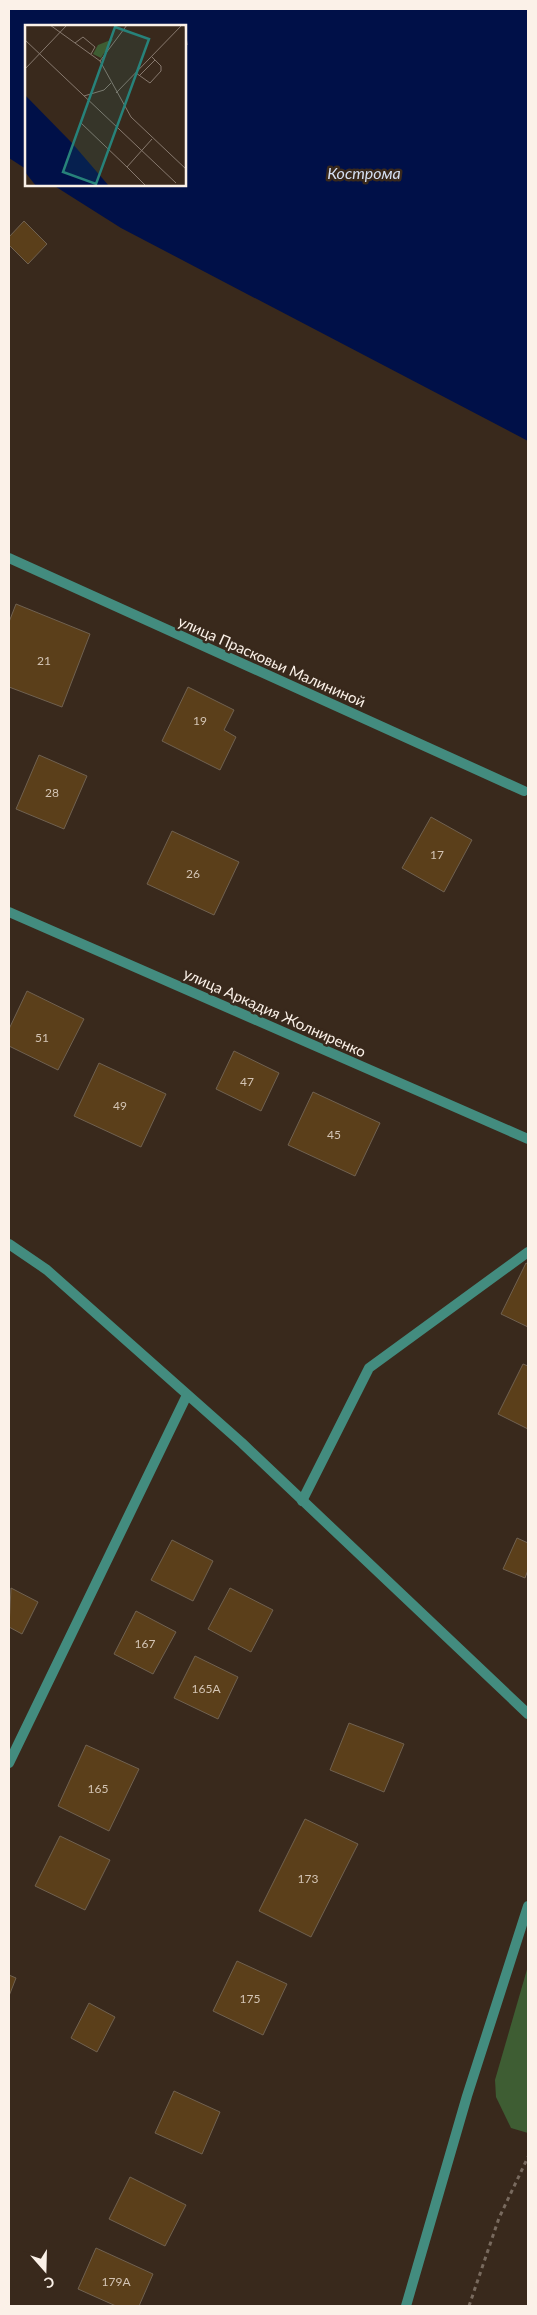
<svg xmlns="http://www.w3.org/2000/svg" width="537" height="2315" font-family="Lato,sans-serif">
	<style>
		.green { fill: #3e5d33 }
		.water { fill: #001048 }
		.building { fill: #5b3f1a; stroke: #706150 }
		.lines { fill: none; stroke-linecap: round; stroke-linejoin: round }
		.path { stroke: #786a5e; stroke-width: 3; stroke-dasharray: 4 4; stroke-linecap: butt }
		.minor { stroke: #438c7f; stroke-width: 10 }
		.labels { text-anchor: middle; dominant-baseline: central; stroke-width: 5; stroke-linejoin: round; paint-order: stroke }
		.number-label { font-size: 12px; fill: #d3c4b4 }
		.street-label { font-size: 15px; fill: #fbf1e8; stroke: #39291c }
		.water-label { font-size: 16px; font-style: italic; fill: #d5dff2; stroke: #39291c }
		.inset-road { fill: none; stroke: #87796e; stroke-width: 1 }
		.view { fill: #27827a; fill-opacity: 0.15; stroke: #27827a; stroke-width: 2.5 }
		.inset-edge { fill: none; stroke: #fbf1e8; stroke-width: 2.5 }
	</style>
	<rect width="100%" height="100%" fill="#39291c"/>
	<path class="green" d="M528,1966V2133L511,2128L496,2097L495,2080Z"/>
	<path class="water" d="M9,9H528V441L121,228L53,185H185V26H26V169L9,158Z"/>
	<g class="building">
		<path d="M24,221L47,244L28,264L9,245V237Z"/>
		<path d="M16,604L90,634L62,707L9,687V622Z"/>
		<path d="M188,687L234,710L224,730L236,737L220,770L162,741Z"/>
		<path d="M39,755L87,776L64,829L16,809Z"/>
		<path d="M431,817L472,840L444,892L402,868Z"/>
		<path d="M172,831L239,862L214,915L147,884Z"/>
		<path d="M27,991L84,1019L58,1070L9,1046V1029Z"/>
		<path d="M234,1051L279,1073L261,1111L216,1089Z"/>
		<path d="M99,1063L166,1094L141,1147L74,1116Z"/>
		<path d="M313,1092L380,1123L355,1176L288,1145Z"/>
		<path d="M526,1263L528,1264V1327L501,1314Z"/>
		<path d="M523,1364L528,1366V1429L498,1414Z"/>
		<path d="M517,1538L528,1543V1570L525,1578L503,1569Z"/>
		<path d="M172,1540L213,1561L193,1601L151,1580Z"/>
		<path d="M11,1588L38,1602L22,1634L9,1627Z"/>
		<path d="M230,1588L273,1610L251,1652L208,1629Z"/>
		<path d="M136,1611L176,1632L153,1674L114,1654Z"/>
		<path d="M195,1656L238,1677L218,1719L174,1698Z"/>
		<path d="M349,1723L404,1744L384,1792L330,1770Z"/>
		<path d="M86,1745L139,1769L109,1831L58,1806Z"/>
		<path d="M305,1819L358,1844L311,1937L259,1911Z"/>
		<path d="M60,1836L110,1860L85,1910L35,1886Z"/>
		<path d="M237,1961L287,1984L263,2035L213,2011Z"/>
		<path d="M9,1975L16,1978L9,1996Z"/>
		<path d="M89,2003L115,2017L97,2052L71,2038Z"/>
		<path d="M174,2091L220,2112L202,2154L155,2133Z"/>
		<path d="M130,2177L186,2205L165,2246L109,2219Z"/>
		<path d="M96,2248L153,2274L139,2306H116L78,2289Z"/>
	</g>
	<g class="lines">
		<path class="path" d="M469,2306L499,2218L528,2157"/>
		<g class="minor">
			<path d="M9,558L524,791"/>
			<path d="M9,912L528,1139"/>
			<path d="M9,1244L47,1270L242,1443L528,1714"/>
			<path d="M302,1501L369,1368L528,1252"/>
			<path d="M9,1763L187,1395"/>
			<path d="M406,2306L467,2096L528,1906"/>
		</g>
	</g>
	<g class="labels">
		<g class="number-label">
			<text x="44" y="660">21</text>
			<text x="200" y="720">19</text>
			<text x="52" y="792">28</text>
			<text x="437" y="854">17</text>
			<text x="193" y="873">26</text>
			<text x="42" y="1037">51</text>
			<text x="247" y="1081">47</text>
			<text x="120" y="1105">49</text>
			<text x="334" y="1134">45</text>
			<text x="145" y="1643">167</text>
			<text x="206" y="1688">165А</text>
			<text x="98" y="1788">165</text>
			<text x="308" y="1878">173</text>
			<text x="250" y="1998">175</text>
			<text x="116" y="2281">179А</text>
		</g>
		<g class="street-label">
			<text transform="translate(272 661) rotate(24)">улица Прасковьи Малининой</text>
			<text transform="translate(275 1012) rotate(24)">улица Аркадия Жолниренко</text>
		</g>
		<g class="water-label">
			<text x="364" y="172">Кострома</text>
		</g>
	</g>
	<g transform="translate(25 25)">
		<rect width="161" height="161" fill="#39291c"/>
		<path d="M88,14L76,33L68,29L73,20Z" fill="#3e5d33"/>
		<path d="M0,70L47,118L84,161H11L0,147Z" fill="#001048"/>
		<path class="inset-road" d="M25,0L75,36L106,92L162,145M160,0L162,20M0,15L151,158M50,18L58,12L70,22L66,29M75,36L102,0M0,44L42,0M111,48L125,58L136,46V41L127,32M114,51L130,35M91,68L157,0M59,71L79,65L86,58M56,98L102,142M122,162L102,142L127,114"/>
		<path class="view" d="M90,2L124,14L71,159L38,147Z"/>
		<rect width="161" height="161" class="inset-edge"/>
	</g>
	<rect width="537" height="2315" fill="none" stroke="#fbf1e8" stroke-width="20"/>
	<g transform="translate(45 2270) rotate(160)" stroke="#39291c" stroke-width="4" paint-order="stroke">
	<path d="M0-4L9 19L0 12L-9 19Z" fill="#fbf1e8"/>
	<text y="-8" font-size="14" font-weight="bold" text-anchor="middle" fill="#fbf1e8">С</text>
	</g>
</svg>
